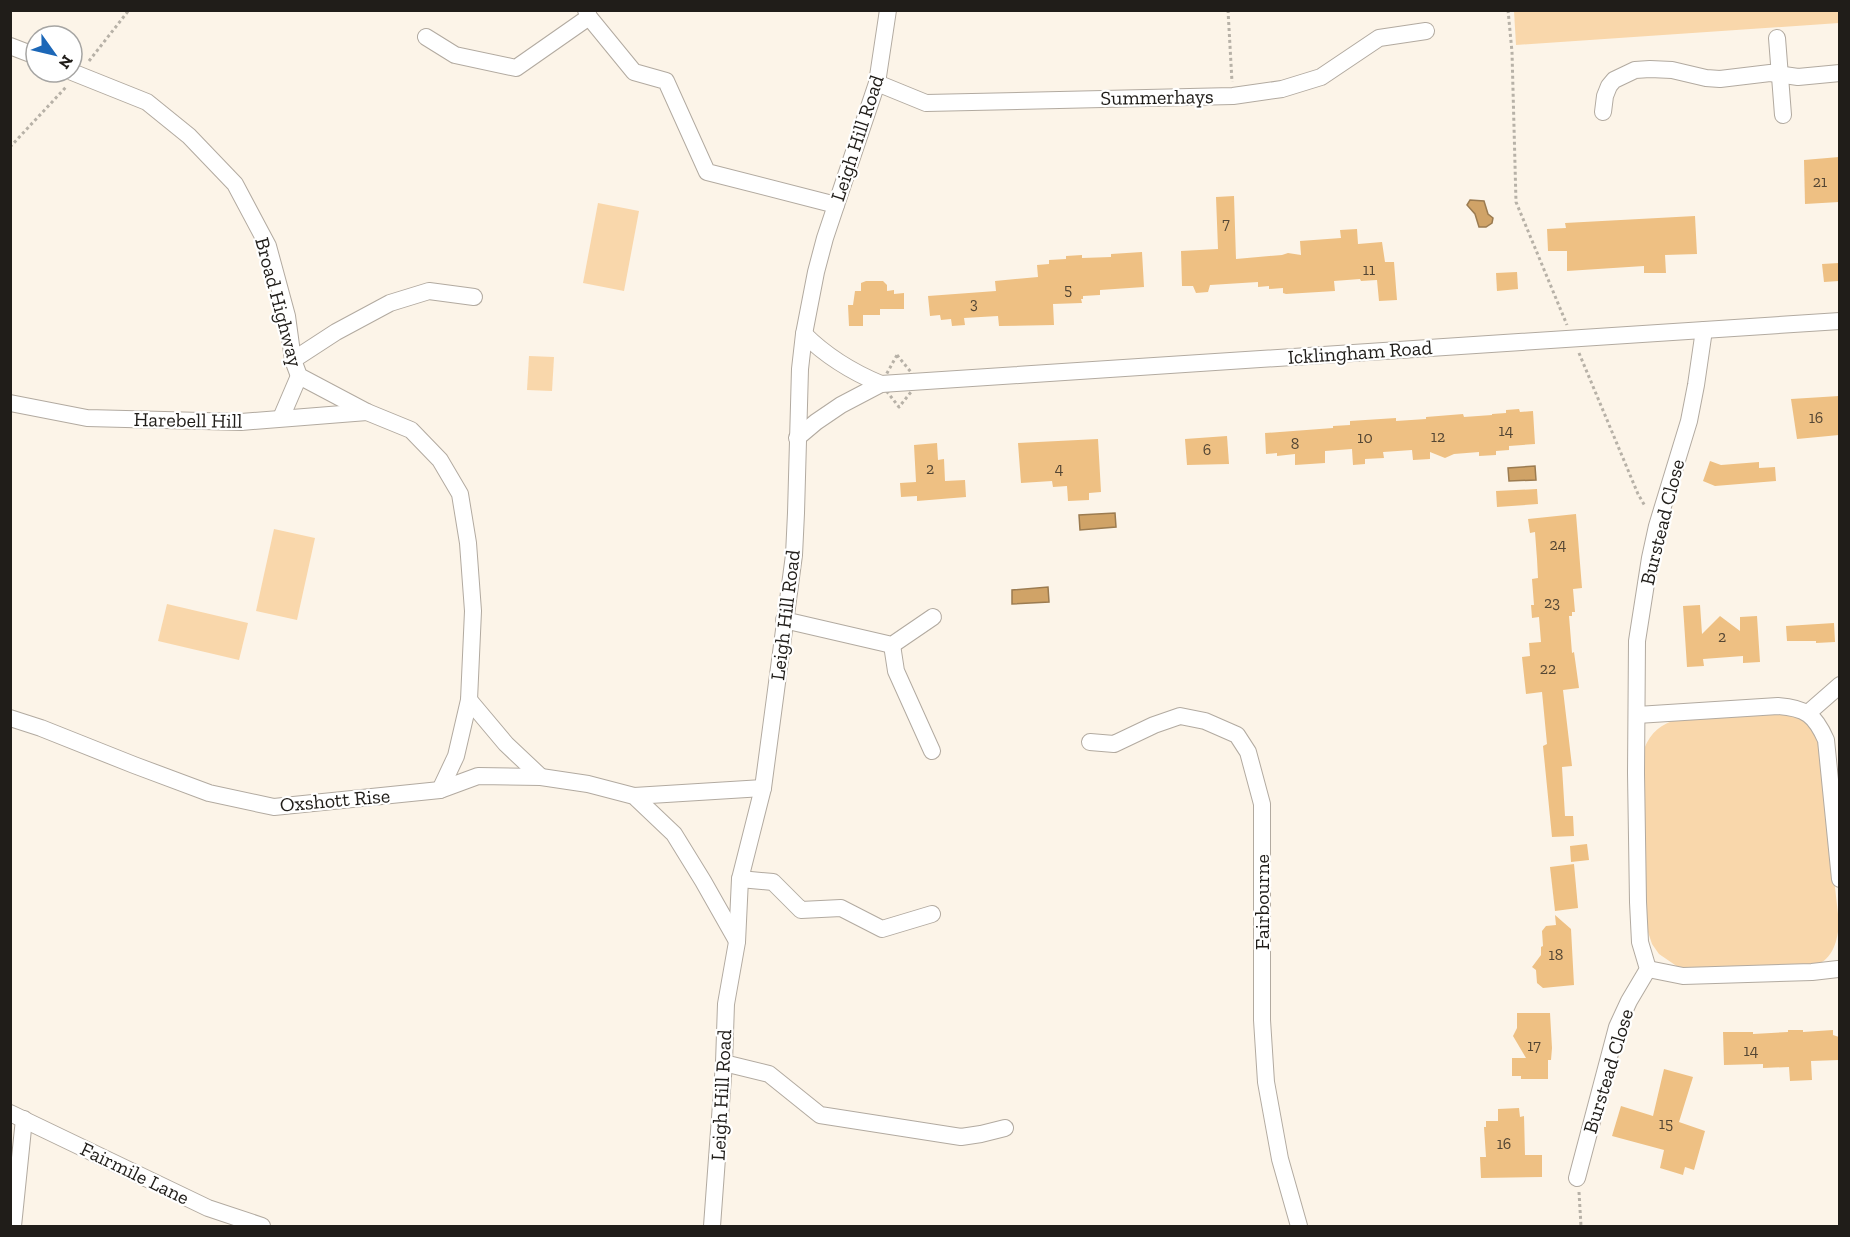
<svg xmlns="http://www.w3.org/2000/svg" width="1850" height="1237" font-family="'Zilla Slab',serif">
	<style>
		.green { fill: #f9d7ab }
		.water { fill: #d0a367; stroke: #9b7b50; stroke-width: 1.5 }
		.building { fill: #eec083 }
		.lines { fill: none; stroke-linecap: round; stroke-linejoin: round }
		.minor-casing { stroke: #b2aaa0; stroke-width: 18 }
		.path { stroke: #b7b1a7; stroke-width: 3; stroke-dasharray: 3 3; stroke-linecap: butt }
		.minor { stroke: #fff; stroke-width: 16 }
		.labels { text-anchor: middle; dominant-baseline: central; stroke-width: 4.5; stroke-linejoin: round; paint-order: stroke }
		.number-label { font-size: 16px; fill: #544634 }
		.street-label { font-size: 20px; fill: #201d19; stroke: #fff }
	</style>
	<rect width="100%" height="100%" fill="#fcf4e8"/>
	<g class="green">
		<path d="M1839,10V23L1516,45L1514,11Z"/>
		<path d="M598,203L639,211L624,291L583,283Z"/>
		<path d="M529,356L554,357L552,391L527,390Z"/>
		<path d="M274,529L315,538L297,620L256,611Z"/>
		<path d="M167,604L248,623L239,660L158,641Z"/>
		<path d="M1778,711C1803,719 1808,719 1819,744L1839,923C1838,936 1835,954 1822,962C1819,964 1812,965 1808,966L1690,971L1678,967L1659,954L1652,944L1647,929L1644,912V749C1651,732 1661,724 1678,719Z"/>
	</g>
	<g class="water">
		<path d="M1470,200L1484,201L1488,214L1493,218L1492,223L1486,227H1479L1475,214L1467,205Z"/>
		<path d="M1535,466L1536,480L1509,481L1508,468Z"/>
		<path d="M1115,513L1116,527L1080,530L1079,515Z"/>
		<path d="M1048,587L1049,602L1012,604V590Z"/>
	</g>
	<g class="building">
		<path d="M1839,157V202L1805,204L1804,160Z"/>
		<path d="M1234,196L1236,259L1282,255L1288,253L1301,255L1300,241L1341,238L1340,230L1357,229L1358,244L1382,242L1385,262H1394L1397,300L1379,301L1377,280L1361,281L1360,279L1334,281L1335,291L1286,294L1283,293V288L1269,289V286L1258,287V282L1210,285L1208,292L1196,293L1193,286H1182L1181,251L1218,249L1216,197Z"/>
		<path d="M1695,216L1697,254L1665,255L1666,273H1644V266L1567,271V251H1548L1547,229L1566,228L1565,223Z"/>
		<path d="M1142,252L1144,287L1100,290V295L1083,296V299H1081L1082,303L1053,304L1054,325L999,326L998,316L964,318L965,325L952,326L951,319L941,320L940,315L930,316L928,296L996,291L995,281L1038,277L1037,265L1049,264V260L1066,259V256L1082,255V258L1111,257V254Z"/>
		<path d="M1839,263V281L1824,282L1822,264Z"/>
		<path d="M1517,272L1518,289L1497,291L1496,273Z"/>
		<path d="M866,281H883L887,285V291L894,290V294L904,293V309H880V315H863V326H849L848,305H853L855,291H861V283Z"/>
		<path d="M1839,396V435L1797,439L1791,399Z"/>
		<path d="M1519,409L1520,412L1533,411L1535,444L1509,446V450L1496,451V455L1479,456V452L1454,454L1445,458L1430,452V459L1413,460L1412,450L1383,452L1384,458L1365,459V464L1353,465L1352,449L1325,451V463L1295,465V454L1277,456V453L1266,454L1265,433L1333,428V426L1350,425V421L1396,418V421L1426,419V417L1463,414L1464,417L1492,415V414L1506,413V410Z"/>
		<path d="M1227,436L1229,464L1187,465L1185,439Z"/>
		<path d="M1098,439L1101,492L1089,493V500L1068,501L1067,486L1053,487L1052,481L1021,483L1018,443Z"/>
		<path d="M937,443L938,460L944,459L945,481L965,480L966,497L917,501V496L901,497L900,483L916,482L914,445Z"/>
		<path d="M1710,461L1721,465L1759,462V468L1775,467L1776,481L1715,486L1703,481Z"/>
		<path d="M1537,489L1538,504L1497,507L1496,491Z"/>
		<path d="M1576,514L1582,588L1573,589L1575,612H1572V616H1569L1572,653L1574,652L1579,688L1563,690L1572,766L1562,767L1565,816H1573L1574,836L1552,837L1543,746L1547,744L1542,692L1526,694L1522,657L1530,656L1529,643L1541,642L1539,617L1532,618L1531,605H1534L1532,579L1538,578L1537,559L1535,532L1530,533L1528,519Z"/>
		<path d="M1700,605L1702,634L1720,616L1740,631V617L1757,616L1760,662L1743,663V656L1703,659L1704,666L1687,667L1683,606Z"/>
		<path d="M1834,623L1835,642L1816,643V641H1787L1786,626Z"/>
		<path d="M1587,844L1589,860L1571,862L1570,846Z"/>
		<path d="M1574,864L1578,908L1555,911L1550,867Z"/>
		<path d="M1555,915L1571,929L1574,985L1543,988L1537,983L1536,970L1532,967L1541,955V947L1543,946L1542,931L1546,926L1556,925Z"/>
		<path d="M1517,1013H1550L1552,1048L1551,1060H1548V1079H1521V1076H1512V1058H1526L1513,1036L1517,1028Z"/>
		<path d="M1788,1030H1803V1032L1833,1030V1035L1839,1037V1060L1811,1061L1812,1080L1790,1081L1789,1067L1763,1068V1064L1724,1065L1723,1032H1753V1034L1788,1032Z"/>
		<path d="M1664,1069L1693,1077L1679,1122L1705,1131L1694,1170L1685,1167L1683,1175L1660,1168L1664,1150L1612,1136L1621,1106L1653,1116Z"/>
		<path d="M1519,1108L1520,1117L1524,1116L1525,1155H1542V1177L1481,1178L1480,1157H1486L1484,1127H1486V1121H1498V1109Z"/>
	</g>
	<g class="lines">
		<defs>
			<g id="minor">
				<path d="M586,10L589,17L634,72L666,81L707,172L836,205"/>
				<path d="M426,37L455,55L516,68L589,17"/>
				<path d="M1777,38L1783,115"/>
				<path d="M10,46L36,56"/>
				<path d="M72,72L147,102L189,136L235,184L268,246L287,316L293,360L299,376L367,412L411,430L440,460L460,494L468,543L473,611L469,700L456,756L440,790"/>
				<path d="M877,83L926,103L1233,96L1282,89L1321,77L1379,38L1426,31"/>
				<path d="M1603,112L1605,96L1609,86L1614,80L1635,70L1650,69L1672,70L1706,78L1720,79L1770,73L1798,77L1840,73"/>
				<path d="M804,334C827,357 852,372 881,384"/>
				<path d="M293,360L336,332L390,303L429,291L474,297"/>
				<path d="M10,403L87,418L241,422L367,412"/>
				<path d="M281,418L299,376"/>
				<path d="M797,438L816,422L841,405L881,384L1840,321"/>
				<path d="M784,620L892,645L933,617"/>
				<path d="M892,645L896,671L932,751"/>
				<path d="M469,700L506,744L541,777"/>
				<path d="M1808,713L1840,685"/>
				<path d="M1637,715L1778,706C1806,708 1815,715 1826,740L1840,879"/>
				<path d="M10,718L41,728L134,765L209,793L274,807L440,790L478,776L541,777L588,784L634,796L674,834L703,881L737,941"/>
				<path d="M1090,742L1114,744L1154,725L1180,716L1205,721L1237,735L1248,752L1262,804V1020L1266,1082L1280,1159L1299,1226"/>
				<path d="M634,796L763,788"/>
				<path d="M740,879L773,882L801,910L841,908L882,929L932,914"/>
				<path d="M1648,969L1683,976L1812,972L1838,969"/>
				<path d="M724,1063L769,1074L820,1115L961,1137L981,1134L1005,1128"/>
				<path d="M10,1113L208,1208L262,1226"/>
				<path d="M1577,1178L1617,1027L1629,1001L1648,969L1640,942L1638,902L1636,773L1637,641L1650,558L1657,526L1689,421L1696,385L1704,330"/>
				<path d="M13,1226L24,1119"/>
				<path d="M712,1226L724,1063L726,1004L737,942L740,879L763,788L794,555L796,513L800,369L804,334L816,272L825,238L877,83L888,10"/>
			</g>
		</defs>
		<use href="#minor" class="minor-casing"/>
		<g class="path">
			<path d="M1228,10L1232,82"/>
			<path d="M1508,10L1512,52L1516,202L1567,325"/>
			<path d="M89,61L129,10"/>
			<path d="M10,147L67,86"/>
			<path d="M1579,353L1638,494L1645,506"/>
			<path d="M897,355L919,382L899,407L881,384Z"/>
			<path d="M1579,1192L1581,1226"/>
		</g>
		<use href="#minor" class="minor"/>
	</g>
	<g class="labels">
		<g class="number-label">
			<text x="1820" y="181">21</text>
			<text x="1226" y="223">7</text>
			<text x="1369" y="269">11</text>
			<text x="1068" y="289">5</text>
			<text x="974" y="303">3</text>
			<text x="1816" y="417">16</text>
			<text x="1506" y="430">14</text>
			<text x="1438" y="436">12</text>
			<text x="1365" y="437">10</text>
			<text x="1295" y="443">8</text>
			<text x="1207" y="449">6</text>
			<text x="930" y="468">2</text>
			<text x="1059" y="468">4</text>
			<text x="1558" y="544">24</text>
			<text x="1552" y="602">23</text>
			<text x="1722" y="636">2</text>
			<text x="1548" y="668">22</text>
			<text x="1556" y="954">18</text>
			<text x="1534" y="1045">17</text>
			<text x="1751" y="1050">14</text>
			<text x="1666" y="1123">15</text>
			<text x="1504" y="1143">16</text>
		</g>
		<g class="street-label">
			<text transform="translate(1157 97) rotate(-1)">Summerhays</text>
			<text transform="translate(857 138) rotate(-72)">Leigh Hill Road</text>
			<text transform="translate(279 302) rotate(75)">Broad Highway</text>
			<text transform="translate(1360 352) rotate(-4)">Icklingham Road</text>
			<text transform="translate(188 420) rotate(1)">Harebell Hill</text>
			<text transform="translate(1662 522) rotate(-76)">Burstead Close</text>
			<text transform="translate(785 615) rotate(-83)">Leigh Hill Road</text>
			<text transform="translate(335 800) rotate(-5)">Oxshott Rise</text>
			<text transform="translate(1262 902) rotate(-90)">Fairbourne</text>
			<text transform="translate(1608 1071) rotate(-73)">Burstead Close</text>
			<text transform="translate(721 1095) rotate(-87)">Leigh Hill Road</text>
			<text transform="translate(135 1173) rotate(26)">Fairmile Lane</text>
		</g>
	</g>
	<rect width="1850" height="1237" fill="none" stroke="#201d19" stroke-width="24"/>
	<g transform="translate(54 54) rotate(124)"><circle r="28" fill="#ffffff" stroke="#a6a5a3" stroke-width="1.5"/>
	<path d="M0-4.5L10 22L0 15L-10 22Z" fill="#1c67b7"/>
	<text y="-9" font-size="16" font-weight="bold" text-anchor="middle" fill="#201d19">N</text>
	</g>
</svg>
